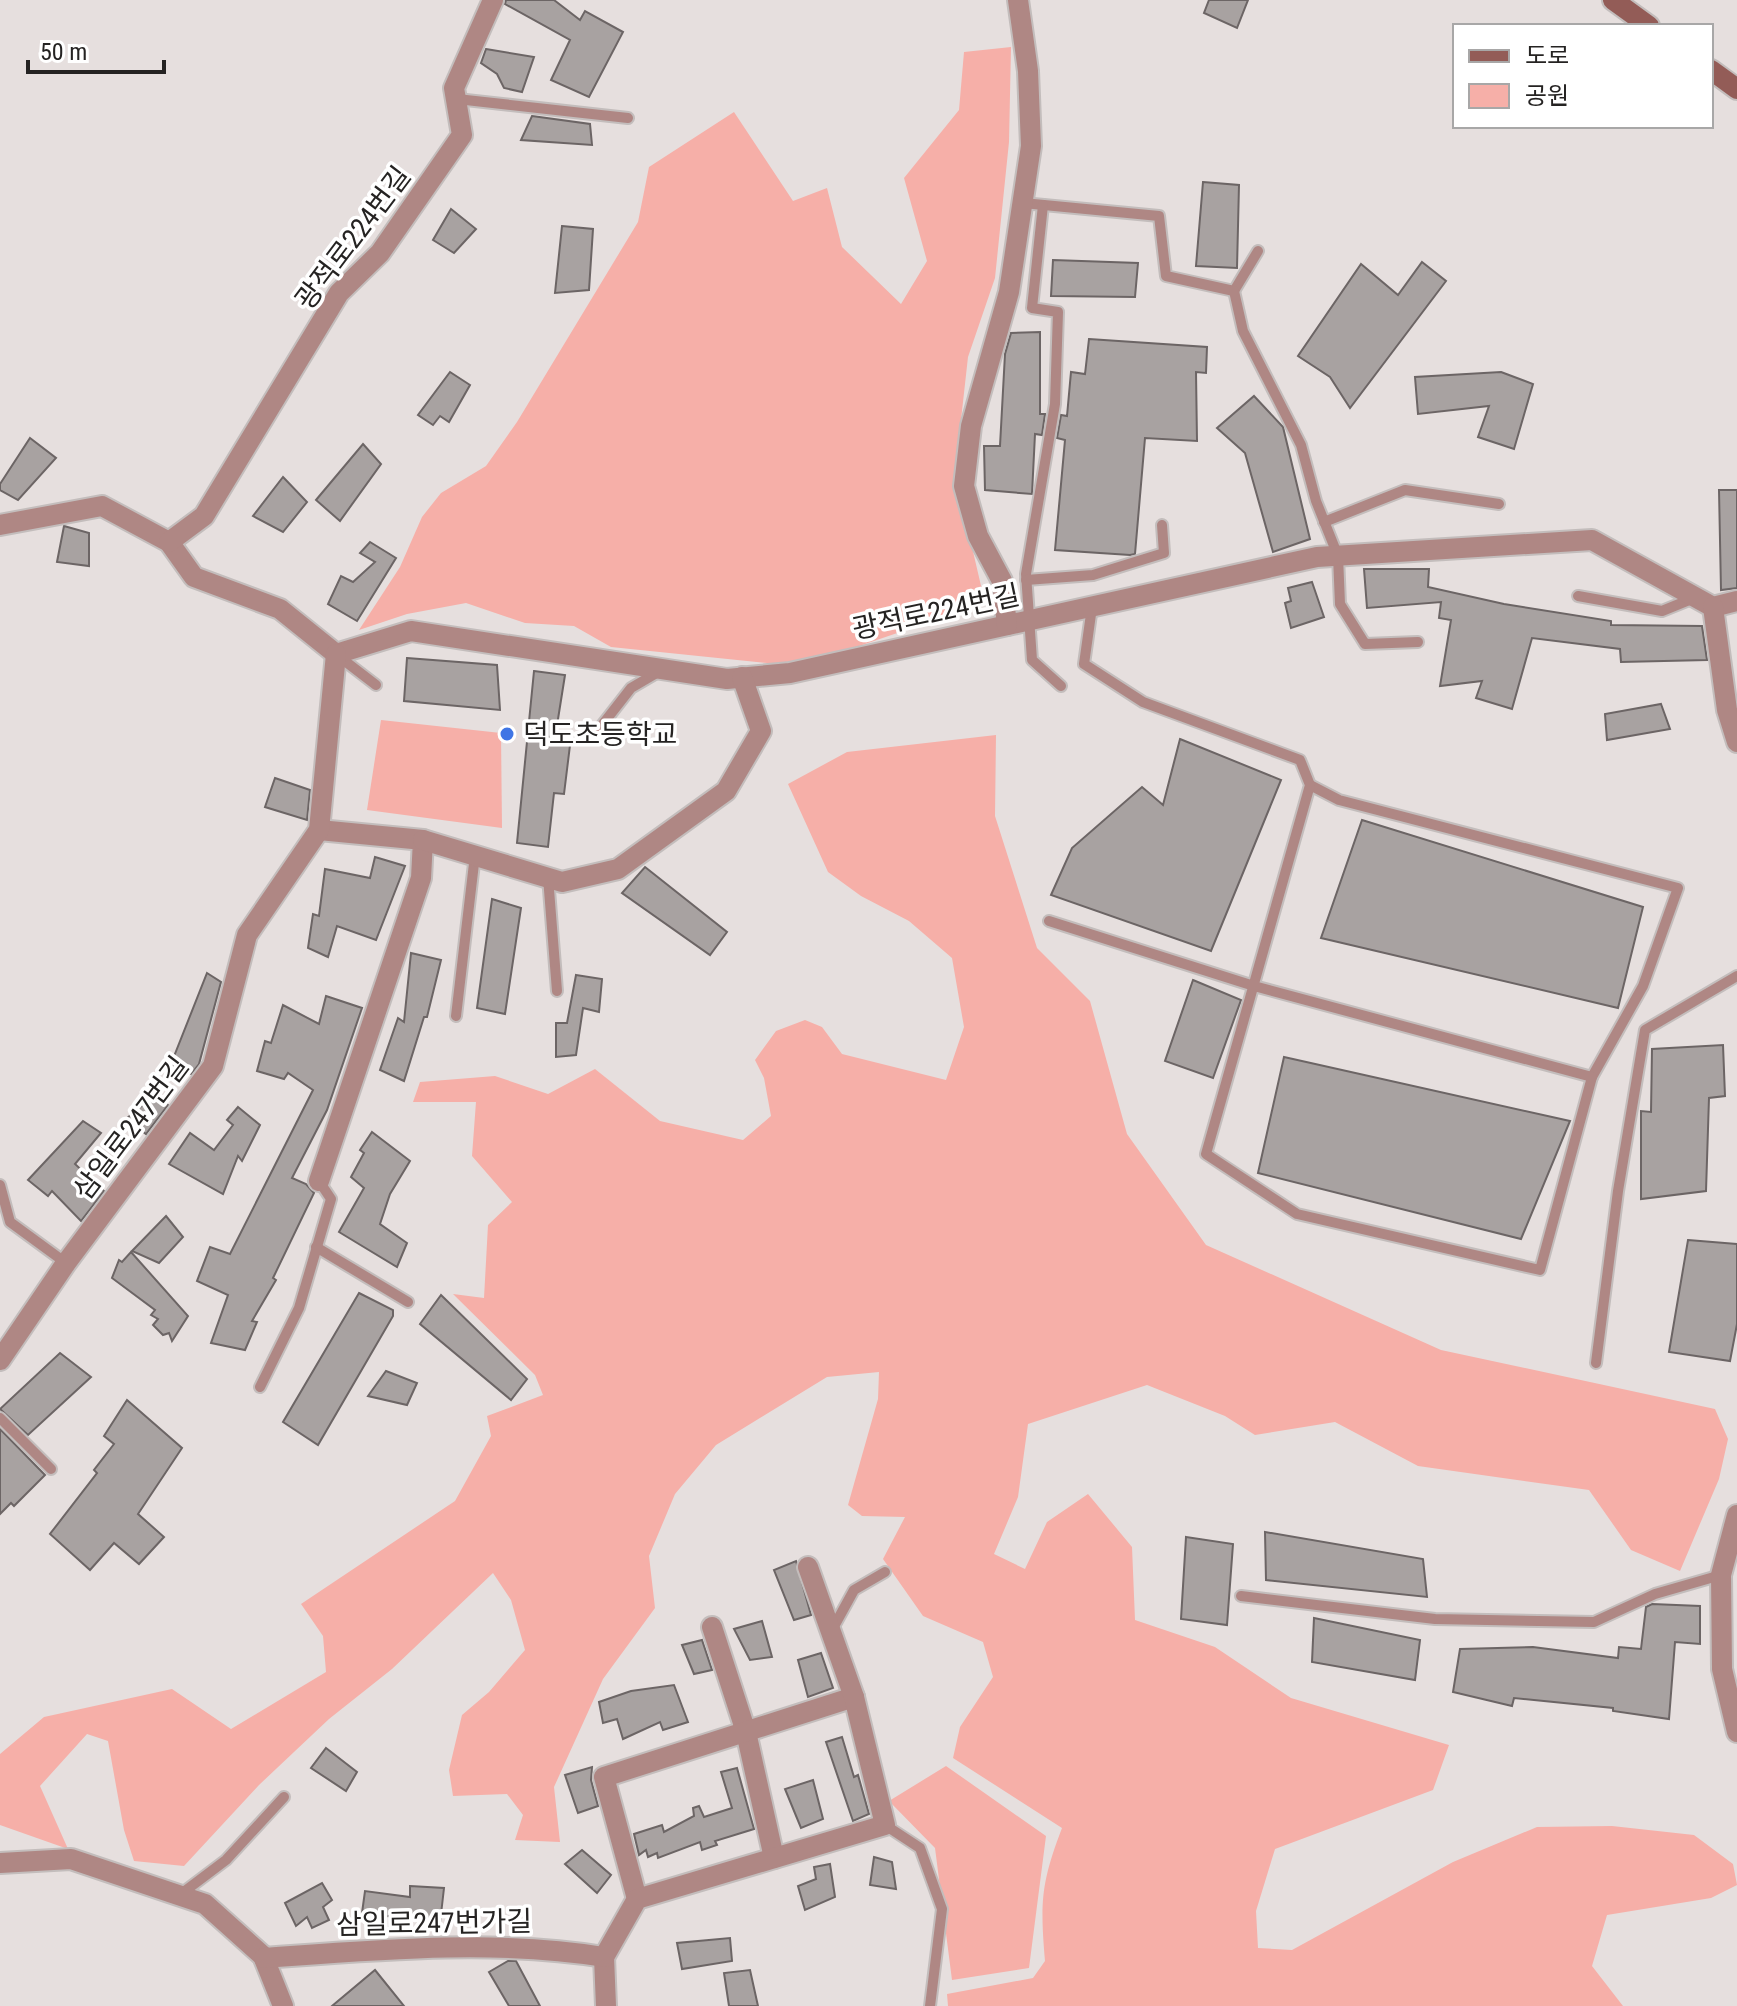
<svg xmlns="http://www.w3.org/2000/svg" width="1737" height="2006" font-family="'Roboto Condensed','Noto Sans KR',sans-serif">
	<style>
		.green { fill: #f6afa8 }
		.building { fill: #a8a2a1; stroke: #6c6565; stroke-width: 2 }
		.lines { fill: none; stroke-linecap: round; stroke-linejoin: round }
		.lane-casing { stroke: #c3bdbc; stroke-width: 14 }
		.street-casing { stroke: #c3bdbc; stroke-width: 24 }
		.secondary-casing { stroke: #c3bdbc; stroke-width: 24 }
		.lane { stroke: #af8784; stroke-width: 10 }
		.street { stroke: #af8784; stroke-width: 20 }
		.secondary { stroke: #935c57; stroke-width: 20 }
		.poi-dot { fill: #3f75e5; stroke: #fff; stroke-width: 3 }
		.labels { text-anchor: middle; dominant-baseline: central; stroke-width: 7; stroke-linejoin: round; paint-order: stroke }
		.street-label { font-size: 28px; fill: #252322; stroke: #fff }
		.poi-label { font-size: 28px; fill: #252322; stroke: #fff; text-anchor: start }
	</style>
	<rect width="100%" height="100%" fill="#e6dfde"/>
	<g class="green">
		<path d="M1011,47L1009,142L995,278L968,357L955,474L985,603L830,656L787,665L611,647L574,626L525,623L466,603L407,614L359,630L400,567L422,517L441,493L486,466L517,422L638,222L649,167L734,112L793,201L827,188L842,247L901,304L927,261L904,178L959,110L964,52Z"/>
		<path d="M381,720L501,733L502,828L367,810Z"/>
		<path d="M996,735L995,816L1037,948L1090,1001L1127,1134L1206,1245L1441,1350L1715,1409L1728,1439L1719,1479L1680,1571L1631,1550L1589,1490L1418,1466L1335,1422L1255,1435L1225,1416L1147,1385L1028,1424L1018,1497L994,1554L1025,1569L1047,1522L1088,1494L1132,1547L1135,1620L1215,1647L1291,1698L1449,1745L1433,1790L1275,1849L1256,1911L1258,1948L1292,1950L1453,1862L1537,1827L1612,1826L1694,1835L1733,1864L1737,1885L1711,1898L1607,1915L1592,1966L1623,2006H948L947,1994L1033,1978L1045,1961C1040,1902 1041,1883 1062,1828L953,1758L960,1727L993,1677L983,1642L923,1616L883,1559L905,1517L862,1516L848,1505L878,1399L879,1372L827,1377L716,1445L675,1494L649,1556L655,1608L603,1679L554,1787L560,1842L515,1840L523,1815L507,1794L453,1796L449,1770L462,1715L489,1692L525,1650L511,1600L493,1573L392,1669L329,1719L259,1785L184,1866L134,1861L124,1830L108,1741L87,1734L40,1786L68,1849L0,1825V1754L44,1717L172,1689L231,1729L326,1672L323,1636L301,1604L455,1501L491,1436L487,1416L543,1395L535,1375L453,1294L484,1298L488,1225L512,1202L472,1156L476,1102H413L420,1082L495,1076L548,1094L595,1069L660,1121L743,1140L771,1116L764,1078L755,1060L776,1031L805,1020L822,1027L842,1054L946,1080L964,1027L952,958L909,921L861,896L828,872L788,784L847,752Z"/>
		<path d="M946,1766L1046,1836L1029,1968L952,1980L935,1848L889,1801Z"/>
	</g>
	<g class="building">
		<path d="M506,0H554L580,20L585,11L623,32L589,97L551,80L570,40L505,4Z"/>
		<path d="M1209,0H1248L1237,28L1204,13Z"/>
		<path d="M486,49L534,57L522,92L504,88L497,74L481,63Z"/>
		<path d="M532,116L590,124L592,145L521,140Z"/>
		<path d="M1203,182L1239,185L1237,268L1196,266Z"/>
		<path d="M451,209L476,229L454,253L433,240Z"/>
		<path d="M562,226L593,229L589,290L555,293Z"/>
		<path d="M1053,260L1138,263L1135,297L1051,296Z"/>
		<path d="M1422,262L1446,281L1350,408L1330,377L1298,356L1361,264L1398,295Z"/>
		<path d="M1040,332V414H1045L1042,435L1035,434L1032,494L985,490L984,446H1000L1005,354L1011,333Z"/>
		<path d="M1089,339L1207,347L1206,373L1196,372L1197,441L1145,438L1135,554L1130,555L1055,550L1065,440L1057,438L1061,415L1067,416L1071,372L1085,374Z"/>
		<path d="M450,372L470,385L449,422L440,416L433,425L418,415Z"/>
		<path d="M1501,372L1533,384L1514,449L1478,437L1489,406L1418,414L1415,377Z"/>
		<path d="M1254,396L1283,427L1310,539L1273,552L1245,453L1217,428Z"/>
		<path d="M30,438L56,458L18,500L0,490V484Z"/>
		<path d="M363,444L381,464L340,521L316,500Z"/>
		<path d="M283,477L307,502L283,532L253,516Z"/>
		<path d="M1719,490H1737V588L1721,590Z"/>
		<path d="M64,526L89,533V566L57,562Z"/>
		<path d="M370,542L396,558L357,621L328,604L341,576L353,582L375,562L360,553Z"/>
		<path d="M1364,569H1429L1428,587L1504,604L1611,621V625L1702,626L1707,660L1621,662L1620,649L1532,638L1512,709L1476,698L1482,681L1440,686L1451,620L1439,618L1441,602L1367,608Z"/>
		<path d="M1312,582L1324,617L1291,628L1285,603L1291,601L1288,588Z"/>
		<path d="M407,658L497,665L500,710L404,701Z"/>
		<path d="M534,671L565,675L555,738L571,737L564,794L554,793L548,847L517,843Z"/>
		<path d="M1661,704L1670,729L1607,740L1605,714Z"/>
		<path d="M1180,739L1281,780L1211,951L1051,895L1072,848L1142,787L1163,805Z"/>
		<path d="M275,778L310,790L307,820L265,807Z"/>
		<path d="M1362,820L1643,907L1618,1008L1321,938Z"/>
		<path d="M375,857L405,866L376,940L337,926L328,957L308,948L313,914L319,916L325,869L370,878Z"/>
		<path d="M645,867L727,932L710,955L622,893Z"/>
		<path d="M492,899L521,908L505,1014L477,1008Z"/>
		<path d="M411,953L441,960L427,1017H424L404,1081L380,1070L398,1018L404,1022Z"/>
		<path d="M207,973L221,982L199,1064L191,1074L169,1069Z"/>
		<path d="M576,975L602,979L599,1012L583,1008L576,1055L556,1057V1023H567Z"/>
		<path d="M1193,980L1241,1000L1213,1078L1165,1061Z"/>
		<path d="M326,996L362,1008L327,1110L292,1178L306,1184L314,1193L273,1278L276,1280L252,1321L257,1322L245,1350L211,1343L228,1295L197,1281L210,1247L230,1254L313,1090L288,1073L284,1079L257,1071L265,1041L271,1043L283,1005L319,1024Z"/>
		<path d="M1723,1045L1725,1096L1709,1098L1706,1191L1641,1199V1111L1651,1112L1652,1049Z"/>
		<path d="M1284,1057L1570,1121L1521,1239L1258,1173Z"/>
		<path d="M156,1094L168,1105L146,1134L126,1119Z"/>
		<path d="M238,1107L260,1125L242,1161L238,1156L223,1194L169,1164L190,1133L214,1150L233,1125L227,1120Z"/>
		<path d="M83,1121L101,1133L75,1164L104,1191L81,1221L52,1191L48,1196L28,1180Z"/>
		<path d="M372,1132L410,1161L390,1194L380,1224L407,1243L397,1267L339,1232L364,1188L351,1177L364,1153L360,1150Z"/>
		<path d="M166,1216L183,1237L159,1263L132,1251Z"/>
		<path d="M1688,1240L1737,1244V1324L1730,1361L1669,1352Z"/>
		<path d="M131,1252L188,1316L172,1341L169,1333L163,1335L153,1325L158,1319L151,1315L155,1310L112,1278L119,1260L122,1262Z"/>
		<path d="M359,1293L393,1310V1316L318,1445L283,1422Z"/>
		<path d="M441,1295L527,1379L511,1400L420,1324Z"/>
		<path d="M60,1353L91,1377L28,1435L0,1409Z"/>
		<path d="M386,1371L417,1383L407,1405L368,1396Z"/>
		<path d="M127,1400L182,1448L138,1514L164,1537L139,1564L114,1543L90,1570L50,1534L97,1473L94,1470L114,1444L104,1436Z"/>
		<path d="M0,1429L45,1475L14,1506L11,1503L0,1514Z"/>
		<path d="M1265,1532L1423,1559L1427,1597L1266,1580Z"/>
		<path d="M1186,1537L1233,1544L1227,1625L1181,1619Z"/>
		<path d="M796,1561L811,1615L794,1620L774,1570Z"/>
		<path d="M1652,1604L1700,1606V1644L1675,1642L1669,1719L1613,1711V1708L1514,1698L1512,1706L1453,1692L1460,1649L1533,1647L1618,1658L1619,1647L1641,1649L1646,1607Z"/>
		<path d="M1314,1618L1420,1640L1415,1680L1312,1662Z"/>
		<path d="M762,1621L772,1657L750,1660L734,1629Z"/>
		<path d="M702,1640L712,1670L694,1674L682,1645Z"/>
		<path d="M821,1653L833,1688L808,1697L798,1660Z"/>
		<path d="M674,1685L688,1722L663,1730L660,1722L623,1739L617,1719L603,1723L599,1702L631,1691Z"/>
		<path d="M842,1737L854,1777L858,1775L869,1814L853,1821L826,1742Z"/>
		<path d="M326,1748L357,1772L346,1791L311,1768Z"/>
		<path d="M592,1767L591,1780L598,1806L578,1813L565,1775Z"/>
		<path d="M737,1768L754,1829L715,1841L717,1845L702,1850L700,1842L658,1858L657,1853L648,1857L646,1850L639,1855L634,1834L662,1825L664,1832L694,1816L693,1808L699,1806L704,1817L732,1808L721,1772Z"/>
		<path d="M813,1780L823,1819L801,1828L785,1789Z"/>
		<path d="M582,1850L611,1875L597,1893L565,1864Z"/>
		<path d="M874,1857L892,1862L896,1889L870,1885Z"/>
		<path d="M830,1864L835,1897L805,1910L798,1886L816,1879L814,1867Z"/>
		<path d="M322,1883L332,1900L323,1907L329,1920L312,1928L307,1917L296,1926L285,1903Z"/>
		<path d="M410,1886L444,1888L440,1923L362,1913L365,1891L410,1897Z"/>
		<path d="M730,1938L732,1961L682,1969L677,1943Z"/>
		<path d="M508,1961H516L540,2006H509L489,1972Z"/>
		<path d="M375,1970L404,2006H332Z"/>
		<path d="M750,1970L758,2006H729L724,1973Z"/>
	</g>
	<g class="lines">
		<defs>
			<g id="lane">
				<path d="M457,99L628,118"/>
				<path d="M1023,203L1159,216L1166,276L1234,291L1258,251"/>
				<path d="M1043,205L1032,308L1058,312L1055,404L1026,574L1032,660L1061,686"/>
				<path d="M1234,291L1243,331L1301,445L1316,501L1338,556L1340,604L1365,644L1418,642"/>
				<path d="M1324,522L1405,490L1499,504"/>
				<path d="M1026,580L1093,575L1164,553L1162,525"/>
				<path d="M1578,596L1662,611L1694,598"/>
				<path d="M337,655L376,685"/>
				<path d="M599,729L631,688L660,671"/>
				<path d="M1310,785L1339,800L1678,888L1643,986L1592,1077"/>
				<path d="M548,877L557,991"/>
				<path d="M1049,921L1254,986L1592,1077L1540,1270L1297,1214L1206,1154L1310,785L1300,760L1143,702L1084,664L1092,607"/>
				<path d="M456,1016L475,855"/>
				<path d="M0,1185L10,1222L66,1263"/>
				<path d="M316,1247L408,1302"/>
				<path d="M1596,1363L1618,1191L1645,1030L1737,976"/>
				<path d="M260,1387L299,1308L331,1199L319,1181"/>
				<path d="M0,1418L51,1469"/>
				<path d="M1241,1596L1435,1619L1594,1622L1655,1594L1721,1575"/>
				<path d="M832,1630L854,1590L885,1572"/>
				<path d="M885,1825L920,1848L942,1909L930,2006"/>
				<path d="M181,1894L226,1860L284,1797"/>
			</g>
			<g id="street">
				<path d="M0,525L102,506L169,542L194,577L280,609L336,654L411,631L727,679L790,673L1317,557L1592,540L1713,607L1737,601"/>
				<path d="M169,542L204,516L339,293L380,253L462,135L454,88L493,0"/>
				<path d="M1713,607L1727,710L1737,742"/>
				<path d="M1007,625L1002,581L978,536L964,486L971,426L1009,292L1031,146L1028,71L1018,0"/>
				<path d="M319,830L423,840L421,878L319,1181"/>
				<path d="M423,840L562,882L618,869L726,791L761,731L742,677"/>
				<path d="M0,1360L66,1263L213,1066L247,935L319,830L336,654"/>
				<path d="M1737,1515L1721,1575L1722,1669L1737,1732"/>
				<path d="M712,1627L746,1732L774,1858"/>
				<path d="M0,1863L71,1859L205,1904L263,1956L283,2006"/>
				<path d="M637,1899L604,1777L854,1697"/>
				<path d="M604,1957L606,2006"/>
				<path d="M264,1958C374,1950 496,1939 604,1957L637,1899L885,1825L854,1697L808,1567"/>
			</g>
			<g id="secondary">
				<path d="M1613,0L1649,26"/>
				<path d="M1711,70L1737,89"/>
			</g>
		</defs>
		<use href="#lane" class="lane-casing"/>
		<use href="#street" class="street-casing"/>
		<use href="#secondary" class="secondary-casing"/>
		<use href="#lane" class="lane"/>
		<use href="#street" class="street"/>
		<use href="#secondary" class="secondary"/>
	</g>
	<circle class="poi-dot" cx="507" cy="734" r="8"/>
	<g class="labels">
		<g class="street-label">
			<text transform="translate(353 238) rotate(-53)">광적로224번길</text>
			<text transform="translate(936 612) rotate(-12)">광적로224번길</text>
			<text transform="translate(131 1128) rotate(-53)">삼일로247번길</text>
			<text transform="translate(434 1923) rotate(-1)">삼일로247번가길</text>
		</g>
		<g class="poi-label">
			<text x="523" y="734">덕도초등학교</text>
		</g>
	</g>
	<rect x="1453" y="24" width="260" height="104" fill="#ffffff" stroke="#a8a7a7" stroke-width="2"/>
	<rect x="1469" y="50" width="40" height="12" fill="#935c57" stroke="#a8a7a7" stroke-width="2"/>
	<text x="1525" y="64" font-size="24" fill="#252322">도로</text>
	<rect x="1469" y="84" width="40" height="24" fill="#f6afa8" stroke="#a8a7a7" stroke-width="2"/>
	<text x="1525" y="104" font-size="24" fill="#252322">공원</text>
	<path d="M28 60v12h136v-12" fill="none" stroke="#252322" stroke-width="4"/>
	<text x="40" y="60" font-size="24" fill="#252322" stroke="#ffffff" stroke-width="6" paint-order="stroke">50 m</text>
</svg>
